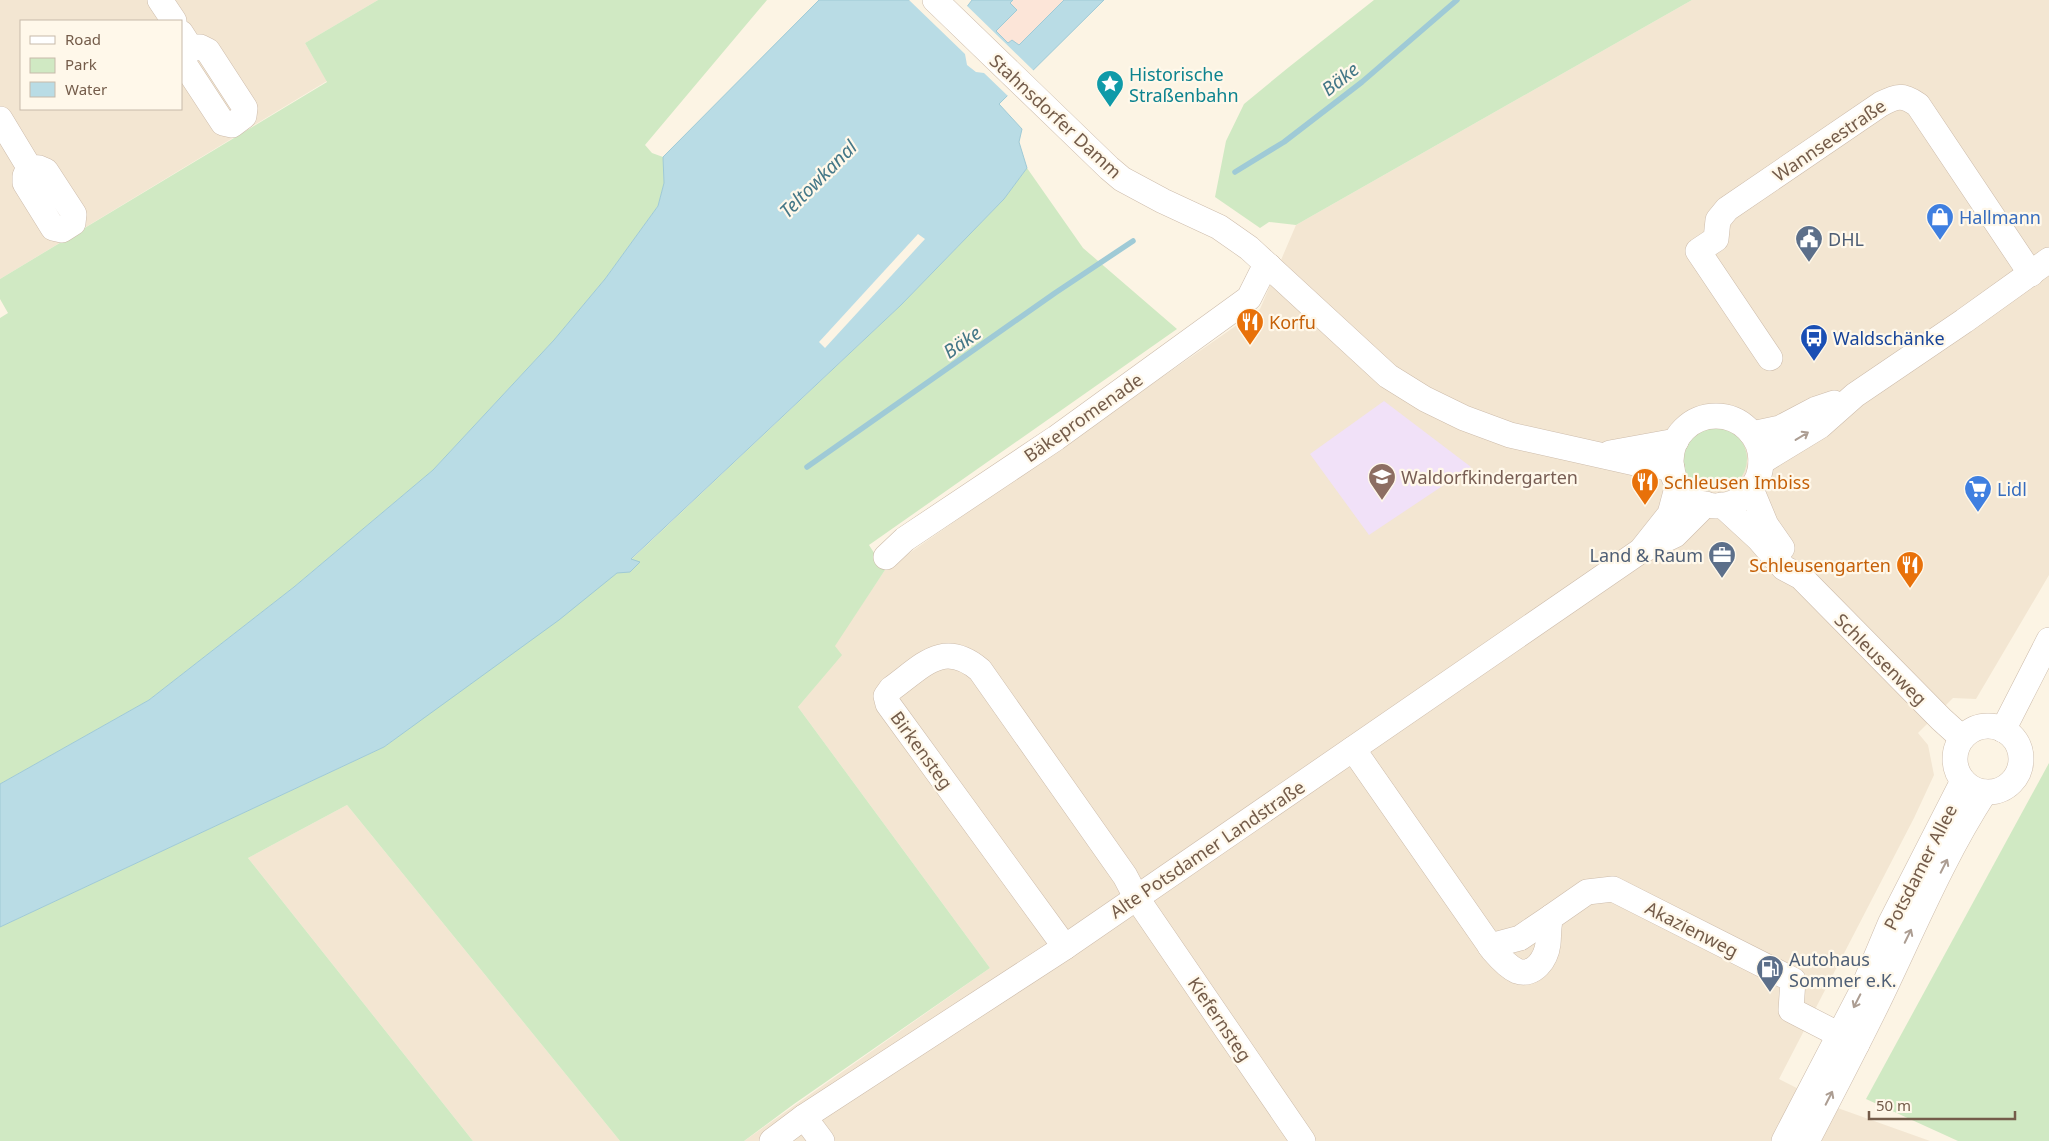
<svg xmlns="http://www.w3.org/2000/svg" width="2049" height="1141" font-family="'Noto Sans',sans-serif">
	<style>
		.residential { fill: #f3e6d2; fill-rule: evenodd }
		.commercial { fill: #fce5d8 }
		.education { fill: #f1e1f8 }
		.green { fill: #d0e9c3 }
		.water { fill: #b9dce5; stroke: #9fcad6 }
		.pier { fill: #fcf4e4 }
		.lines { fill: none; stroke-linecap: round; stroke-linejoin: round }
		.stream { stroke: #9fcad6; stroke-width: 5.5 }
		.minor-casing { stroke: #cdbcab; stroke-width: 26 }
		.minor { stroke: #fff; stroke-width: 25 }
		.oneway { stroke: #ac9d92 }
		.labels { text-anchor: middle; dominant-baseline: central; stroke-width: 4.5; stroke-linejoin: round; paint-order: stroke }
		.culture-label { font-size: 18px; fill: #0d838f; stroke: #fff8ea; text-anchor: start }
		.street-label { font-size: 18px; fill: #745c4a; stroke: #fff8ea }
		.shop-label { font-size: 18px; fill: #366cbe; stroke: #fff8ea; text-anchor: start }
		.service-label { font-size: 18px; fill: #4e5e75; stroke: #fff8ea; text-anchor: start }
		.food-label { font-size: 18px; fill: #c56008; stroke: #fff8ea; text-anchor: start }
		.transit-label { font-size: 18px; fill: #164399; stroke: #fff8ea; text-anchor: start }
		.education-label { font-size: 18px; fill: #785e54; stroke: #fff8ea; text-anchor: start }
		.water-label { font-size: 19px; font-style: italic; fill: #447787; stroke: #fff8ea }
	</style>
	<rect width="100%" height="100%" fill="#fcf4e4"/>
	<g class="residential">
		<path d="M0,0H378L305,43L327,81L0,279ZM21,21H181V109H21Z"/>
		<path d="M1692,0H2049V575L1976,699L1953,698L1918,733L1928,745L1934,775L1914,818L1779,1079L1832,1106L1930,1141H744L990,968L798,707L841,655L834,646L885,570L1260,309L1296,225Z"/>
		<path d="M347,805L620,1141H473L248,858Z"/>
	</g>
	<path class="commercial" d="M1013,0H1064L1019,46L1008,44L996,31L1017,10L1010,3Z"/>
	<path class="education" d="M1384,401L1471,467L1369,535L1310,454Z"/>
	<g class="green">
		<path d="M378,0H767L645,145L652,153L663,157L664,183L658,206L605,279L554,340L433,470L294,587L149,700L0,784V318L8,313L0,299V279L327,82L305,43Z"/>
		<path d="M1374,0H1692L1296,225L1269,222L1260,228L1215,197L1226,141L1244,104L1289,67Z"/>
		<path d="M1027,168L1083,248L1177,329L869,545L885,570L835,646L842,655L798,707L990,968L794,1104L744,1141H620L347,805L248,858L473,1141H0V927L384,747L617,573L901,305L1004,199Z"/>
		<circle cx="1715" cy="459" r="32"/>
		<path d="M2049,763V1141H1958L1866,1099Z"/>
	</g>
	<path class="water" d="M819,0H957L966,8L972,0H1013L1010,3L1017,10L996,31L1008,43L1012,40L1019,45L1064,0H1104L999,104L1022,129L1019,142L1027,168L1004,199L901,305L631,559L640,562L630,572L617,573L559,620L384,747L0,927V784L149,700L294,587L433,470L554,340L605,279L658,206L664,183L663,157Z"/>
	<g class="pier">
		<path d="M909,0H961L1035,72L1009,97L984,73L976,72L967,65L965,54Z"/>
		<path d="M918,234L925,239L825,348L819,342Z"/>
	</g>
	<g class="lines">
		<g class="stream">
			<path d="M1235,172L1284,142L1362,82L1457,0"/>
			<path d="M807,467L1055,293L1133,241"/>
		</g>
		<defs>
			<g id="minor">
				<path d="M160,0L174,21"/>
				<path d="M935,0L1109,168L1122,179L1163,201L1219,227L1249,248L1388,376L1425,399L1464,418L1510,435L1644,465L1672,468"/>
				<path d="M181,33L190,47H200L208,51L245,108L244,116L232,125L223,123L185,65V55L190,47"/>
				<path d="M0,119L29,167L39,168L46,171L74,214L73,223L62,230L53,228L25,183V176L29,167"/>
				<path d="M1770,358L1698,251L1716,239L1718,220L1727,209L1881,104C1897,96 1902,94 1918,105L2031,274"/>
				<circle cx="1716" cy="461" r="45"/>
				<path d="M1752,434L1780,428L1816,409L1834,403"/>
				<path d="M1610,453L1676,441"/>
				<path d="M1761,462L1820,426L1855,395L1964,321L2049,260"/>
				<path d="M1751,489L1766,525L1782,548"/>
				<path d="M1722,505L1759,539L1784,568L1801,577L1941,719L1962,738"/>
				<path d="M1643,548L1670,514L1678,484"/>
				<path d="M886,557L905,539L1056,438L1249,298L1261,274L1269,266"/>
				<circle cx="1988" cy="759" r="33"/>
				<path d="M2003,730L2049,640"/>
				<path d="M1353,749L1493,950C1499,957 1508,967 1517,971C1534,977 1546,959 1548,944C1549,934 1548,926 1551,917L1587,892L1613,889L1793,980L1791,1010L1857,1044"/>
				<path d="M1490,946L1520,938L1551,917"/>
				<path d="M1065,947L888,704L886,696L891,689C923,666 943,639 980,670L1125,876L1136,897L1303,1141"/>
				<path d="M804,1117L822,1141"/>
				<path d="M772,1141L804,1117L1065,947L1639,552L1675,535L1706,504"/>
				<path d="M1784,1141L1861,993L1890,924L1963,781"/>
				<path d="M1807,1141C1831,1095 1855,1049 1878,1002C1912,932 1942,858 1985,792"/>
			</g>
		</defs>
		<use href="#minor" class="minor-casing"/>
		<use href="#minor" class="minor"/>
	</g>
	<defs><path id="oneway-shaft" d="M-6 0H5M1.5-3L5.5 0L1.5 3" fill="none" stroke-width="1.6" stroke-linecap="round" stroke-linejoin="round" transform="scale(1.25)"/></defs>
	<g class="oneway">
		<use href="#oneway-shaft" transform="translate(1802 436) rotate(-31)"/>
		<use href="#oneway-shaft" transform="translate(1944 866) rotate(-63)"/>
		<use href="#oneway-shaft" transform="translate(1908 936) rotate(-64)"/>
		<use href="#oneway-shaft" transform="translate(1857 1001) rotate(117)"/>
		<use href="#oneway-shaft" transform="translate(1829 1098) rotate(-63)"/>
	</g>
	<defs>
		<symbol id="sight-pin" viewBox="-11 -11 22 30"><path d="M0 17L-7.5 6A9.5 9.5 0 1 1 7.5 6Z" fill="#0f9aa8" stroke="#fff8ea"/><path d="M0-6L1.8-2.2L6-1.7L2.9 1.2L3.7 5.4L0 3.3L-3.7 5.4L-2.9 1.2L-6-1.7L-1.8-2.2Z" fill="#fff"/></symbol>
		<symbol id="shop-pin" viewBox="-11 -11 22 30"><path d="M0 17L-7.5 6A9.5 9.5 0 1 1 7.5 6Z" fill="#3f7fe0" stroke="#fff8ea"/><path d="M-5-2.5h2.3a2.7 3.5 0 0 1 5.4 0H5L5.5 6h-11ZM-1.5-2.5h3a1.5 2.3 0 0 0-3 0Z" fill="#fff"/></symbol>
		<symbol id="civic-pin" viewBox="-11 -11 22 30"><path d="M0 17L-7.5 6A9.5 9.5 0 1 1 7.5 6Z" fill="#5c6f8a" stroke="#fff8ea"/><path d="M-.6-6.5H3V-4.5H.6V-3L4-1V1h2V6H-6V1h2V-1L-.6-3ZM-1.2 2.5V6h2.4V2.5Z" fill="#fff"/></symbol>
		<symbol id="restaurant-pin" viewBox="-11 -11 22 30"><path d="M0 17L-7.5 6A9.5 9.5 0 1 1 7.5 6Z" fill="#e8710a" stroke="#fff8ea"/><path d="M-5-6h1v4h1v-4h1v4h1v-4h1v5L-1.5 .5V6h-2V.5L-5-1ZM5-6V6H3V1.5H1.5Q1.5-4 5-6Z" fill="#fff"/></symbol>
		<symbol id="bus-pin" viewBox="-11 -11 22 30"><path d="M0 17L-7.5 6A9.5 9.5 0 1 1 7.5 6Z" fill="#1a4fb4" stroke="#fff8ea"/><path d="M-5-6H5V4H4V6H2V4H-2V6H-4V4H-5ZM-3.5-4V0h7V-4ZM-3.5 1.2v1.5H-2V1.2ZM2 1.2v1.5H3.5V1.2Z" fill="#fff"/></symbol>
		<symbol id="school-pin" viewBox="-11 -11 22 30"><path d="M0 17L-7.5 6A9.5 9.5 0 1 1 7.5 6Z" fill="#8d6e63" stroke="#fff8ea"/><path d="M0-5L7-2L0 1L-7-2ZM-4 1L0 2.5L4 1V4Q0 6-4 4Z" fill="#fff"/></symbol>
		<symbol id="supermarket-pin" viewBox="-11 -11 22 30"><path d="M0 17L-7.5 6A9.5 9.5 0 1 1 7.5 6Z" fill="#3f7fe0" stroke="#fff8ea"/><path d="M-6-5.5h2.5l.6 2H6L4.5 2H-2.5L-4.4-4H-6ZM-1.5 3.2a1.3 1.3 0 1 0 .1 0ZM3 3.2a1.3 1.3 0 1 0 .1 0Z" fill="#fff"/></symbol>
		<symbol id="office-pin" viewBox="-11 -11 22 30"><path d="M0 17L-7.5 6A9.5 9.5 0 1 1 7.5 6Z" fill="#5c6f8a" stroke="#fff8ea"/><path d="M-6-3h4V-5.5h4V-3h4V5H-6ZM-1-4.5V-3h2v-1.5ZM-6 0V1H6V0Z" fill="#fff"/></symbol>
		<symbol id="fuel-pin" viewBox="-11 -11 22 30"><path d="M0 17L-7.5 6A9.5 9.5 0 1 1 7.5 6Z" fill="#5c6f8a" stroke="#fff8ea"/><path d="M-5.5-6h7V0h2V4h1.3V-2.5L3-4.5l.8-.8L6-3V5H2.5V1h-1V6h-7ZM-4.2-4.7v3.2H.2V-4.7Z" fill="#fff"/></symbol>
	</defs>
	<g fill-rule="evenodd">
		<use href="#sight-pin" x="1094" y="68" width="32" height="43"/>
		<use href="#shop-pin" x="1924" y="201" width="32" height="43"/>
		<use href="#civic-pin" x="1793" y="223" width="32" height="43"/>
		<use href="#restaurant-pin" x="1234" y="306" width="32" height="43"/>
		<use href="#bus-pin" x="1798" y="322" width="32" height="43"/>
		<use href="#school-pin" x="1366" y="461" width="32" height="43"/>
		<use href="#restaurant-pin" x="1629" y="466" width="32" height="43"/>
		<use href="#supermarket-pin" x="1962" y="473" width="32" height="43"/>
		<use href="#office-pin" x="1706" y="539" width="32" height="43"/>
		<use href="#restaurant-pin" x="1894" y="549" width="32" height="43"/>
		<use href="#fuel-pin" x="1754" y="953" width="32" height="43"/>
	</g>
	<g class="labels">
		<g class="culture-label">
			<text x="1129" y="74">Historische<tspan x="1129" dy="21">Straßenbahn</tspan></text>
		</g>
		<g class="street-label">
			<text transform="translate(1056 116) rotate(43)">Stahnsdorfer Damm</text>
			<text transform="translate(1829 140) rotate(-34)">Wannseestraße</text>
			<text transform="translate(1083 417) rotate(-35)">Bäkepromenade</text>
			<text transform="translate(1881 659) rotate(45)">Schleusenweg</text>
			<text transform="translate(922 750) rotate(54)">Birkensteg</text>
			<text transform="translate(1207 849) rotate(-34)">Alte Potsdamer Landstraße</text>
			<text transform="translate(1920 867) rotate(-63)">Potsdamer Allee</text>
			<text transform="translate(1692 929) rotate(27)">Akazienweg</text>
			<text transform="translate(1220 1019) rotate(56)">Kiefernsteg</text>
		</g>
		<g class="shop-label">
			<text x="1959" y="217">Hallmann</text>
			<text x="1997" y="489">Lidl</text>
		</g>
		<g class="service-label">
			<text x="1828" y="239">DHL</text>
			<text x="1703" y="555" text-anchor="end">Land &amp; Raum</text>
			<text x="1789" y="959">Autohaus<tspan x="1789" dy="21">Sommer e.K.</tspan></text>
		</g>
		<g class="food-label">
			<text x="1269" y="322">Korfu</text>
			<text x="1664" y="482">Schleusen Imbiss</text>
			<text x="1891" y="565" text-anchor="end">Schleusengarten</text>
		</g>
		<g class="transit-label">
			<text x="1833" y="338">Waldschänke</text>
		</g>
		<g class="education-label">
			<text x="1401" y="477">Waldorfkindergarten</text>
		</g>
		<g class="water-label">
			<text transform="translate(1340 79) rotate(-38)">Bäke</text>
			<text transform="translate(818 179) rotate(-45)">Teltowkanal</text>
			<text transform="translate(962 342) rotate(-35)">Bäke</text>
		</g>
	</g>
	<rect x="20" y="20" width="162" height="90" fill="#fff8ea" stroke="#c7baaa"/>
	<rect x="30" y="36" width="25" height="8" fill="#ffffff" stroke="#c7baaa"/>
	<text x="65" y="45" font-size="15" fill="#745c4a">Road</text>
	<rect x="30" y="58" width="25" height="15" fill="#d0e9c3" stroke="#c7baaa"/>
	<text x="65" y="70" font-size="15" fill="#745c4a">Park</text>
	<rect x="30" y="82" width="25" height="15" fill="#b9dce5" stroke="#c7baaa"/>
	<text x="65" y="95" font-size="15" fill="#745c4a">Water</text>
	<path d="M1869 1111v8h146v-8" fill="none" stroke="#745c4a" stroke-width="2.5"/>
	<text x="1876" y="1111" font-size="15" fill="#745c4a" stroke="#fff8ea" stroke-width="4" paint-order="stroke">50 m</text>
</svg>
